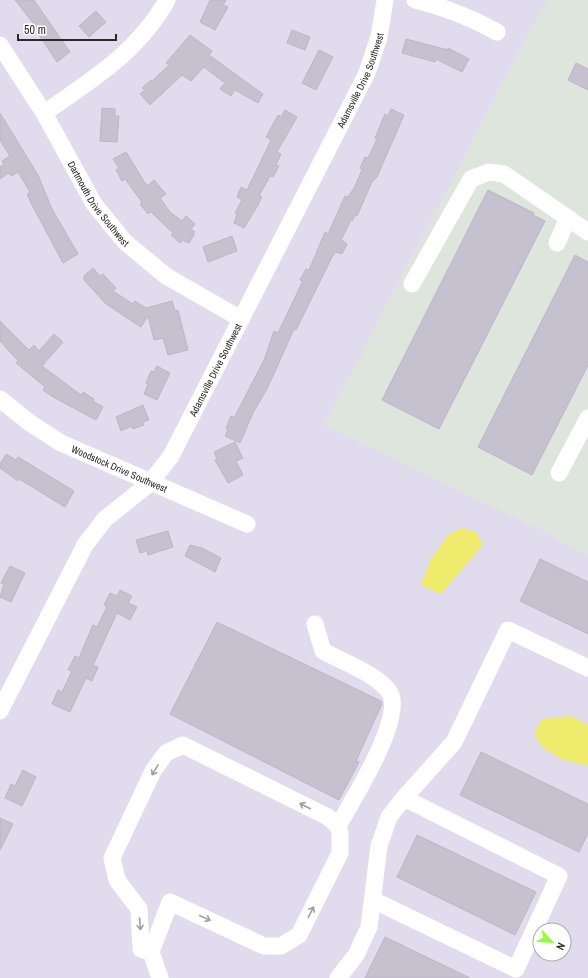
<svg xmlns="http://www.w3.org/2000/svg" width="588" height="978" font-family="'Archivo Narrow',sans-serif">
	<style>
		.industrial { fill: #dde5dd }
		.water { fill: #f0ec6e }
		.building { fill: #c5c1ce; stroke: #bcb6c8 }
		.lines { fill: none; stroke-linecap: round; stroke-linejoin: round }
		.minor { stroke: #fff; stroke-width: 17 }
		.oneway { stroke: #9f9f9f }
		.labels { text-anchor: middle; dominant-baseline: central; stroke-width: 3.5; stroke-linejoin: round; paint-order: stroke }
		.street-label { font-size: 10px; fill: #2a2a2a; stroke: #fff }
	</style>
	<rect width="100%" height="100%" fill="#e1dced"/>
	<path class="industrial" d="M546,0H588V556L543,531L324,425Z"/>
	<g class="water">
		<path d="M463,528L476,532L483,545L441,594L421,585L431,559L449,534Z"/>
		<path d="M571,716L588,725V766L561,759L542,747L534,733L542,719Z"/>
	</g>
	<g class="building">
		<path d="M15,0H34L70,52L57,62L39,35L41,33Z"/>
		<path d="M210,0H226L223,5L228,7L215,30L200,22Z"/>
		<path d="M96,11L106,22L89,37L79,26Z"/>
		<path d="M292,30L310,37L305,50L287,43Z"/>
		<path d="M190,35L212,51L209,55L263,94L258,103L235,90L231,96L220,89L225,83L204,67L191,81L182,75L150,105L140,94L145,90L142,88L151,80L152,81L169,65L166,63Z"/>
		<path d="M406,39L448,50V48L469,59L462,72L436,59L435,62L402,53Z"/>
		<path d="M319,50L333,57L316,90L302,83Z"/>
		<path d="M576,63L588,69V90L568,80Z"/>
		<path d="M102,108L115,109V116H119L117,142L100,141Z"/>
		<path d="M391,109L404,115L377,177L372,182L357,216L355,215L352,221L351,220L341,240L347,244L342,254L336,252L332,257L296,330L294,329L268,387L253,413L240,443L225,436L228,430L226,428L231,416L234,418L264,360L274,331L278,333L300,287L303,281L300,280L306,269L309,270L325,232L328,234L345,196L348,197L354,188L362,170L360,168L365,157L368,158L377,139L375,138L385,114L388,116Z"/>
		<path d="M285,110L297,117L277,152L281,154L276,165L279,166L273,177L270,176L259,196L262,197L257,207L244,228L234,223L237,214L235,213L242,200L237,197L241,187L247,190L271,140L266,137L278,115L281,117Z"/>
		<path d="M0,113L38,175L52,209L78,254L63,263L32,205L27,194L30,192L18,172L11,176L9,173L0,179V167L4,164L2,161L10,156L0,140Z"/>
		<path d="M126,152L147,186L154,180L166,194L160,198L170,212L182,221L186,216L195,224L191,229L194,231V235L189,243L182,240L180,243L171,235L173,233L151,212L148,214L140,204L142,202L125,179L122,181L116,170L119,168L113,159Z"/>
		<path d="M488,190L534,213L533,215L545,221L439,429L382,400Z"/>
		<path d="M232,236L237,251L208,262L203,247Z"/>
		<path d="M575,255L588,262V365L532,475L478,447Z"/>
		<path d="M93,268L100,276L103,274L116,288L113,291L133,304L135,301L146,308L172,301L175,311L178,310L188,350L168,355L163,338L154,340L148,316L141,327L106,304L84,280V276Z"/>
		<path d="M0,321L29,350L34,345L39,351L54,334L63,342L42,366L81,395L83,392L94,399L93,401L103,407L96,420L53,397L43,390L45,387L16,363L18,361L0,341Z"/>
		<path d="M157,366L170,373L157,400L144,394L148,384L146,383L151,371L154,372Z"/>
		<path d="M143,405L149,420L143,422L144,425L133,429L132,426L121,431L116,417Z"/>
		<path d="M235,442L243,458L236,461L243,475L228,483L215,460L217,459L214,452Z"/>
		<path d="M6,454L16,460L18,457L74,491L65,507L19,479L18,481L0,468V464Z"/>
		<path d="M168,531L173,547L148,555L147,551L140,553L136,540Z"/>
		<path d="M190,545L202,548L221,558L215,572L185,556Z"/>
		<path d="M540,559L588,582V634L520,601Z"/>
		<path d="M10,566L25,573L11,602L0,597L4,584L1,583Z"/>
		<path d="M120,590L132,596L128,603L137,607L130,620L117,613L93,665L98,667L92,681L86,678L70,712L52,704L58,690L62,692L72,671L68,670L75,656L79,658L93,625L97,627L107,607L104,605L110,593L117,596Z"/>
		<path d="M217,622L381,701L382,704L356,761L359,762L339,800L170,714Z"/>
		<path d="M481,752L588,804V833L579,852L460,795Z"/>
		<path d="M23,770L36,777L22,806L5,798L11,784L15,786Z"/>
		<path d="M0,818L13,824L0,850Z"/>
		<path d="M417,835L536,892L515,935L397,877Z"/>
		<path d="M385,937L470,978H365Z"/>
	</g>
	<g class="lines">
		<g class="minor">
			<path d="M415,0C444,7 470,17 497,32"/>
			<path id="s1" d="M0,45L44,113L94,204L125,242L166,276L241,319"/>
			<path d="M44,113C92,80 138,52 167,0"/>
			<path d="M557,243L568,218"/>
			<path d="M412,284L471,179L489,172L504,174L588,232"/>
			<path id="s2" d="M0,399L30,423L61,443L247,524"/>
			<path d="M559,473L588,418"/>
			<path d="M315,624L323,651C341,661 379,675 390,693C404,719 352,801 338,826"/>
			<path id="s3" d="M0,711L85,545L105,519L150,483L171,456L367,73L379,37L385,0"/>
			<path d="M373,900L516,969L559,876L404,798"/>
			<path d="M151,952L141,949L139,909L117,880L112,858L153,771L166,753L183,745L328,817L338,826L340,833V853L299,935L281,946H264L170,902L151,952L160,978"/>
			<path d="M338,978L356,955L369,927L379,846L389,817L404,798L454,742L508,630L588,668"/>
		</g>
	</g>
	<defs><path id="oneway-shaft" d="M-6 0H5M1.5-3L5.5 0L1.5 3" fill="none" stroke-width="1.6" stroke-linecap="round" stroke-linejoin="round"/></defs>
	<g class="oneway">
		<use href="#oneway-shaft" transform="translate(155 770) rotate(121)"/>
		<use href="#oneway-shaft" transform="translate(305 806) rotate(-153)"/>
		<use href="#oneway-shaft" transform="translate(311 912) rotate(-63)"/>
		<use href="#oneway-shaft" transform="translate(205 918) rotate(25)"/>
		<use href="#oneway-shaft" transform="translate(140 924) rotate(86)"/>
	</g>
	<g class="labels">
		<g class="street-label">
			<text stroke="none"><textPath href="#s3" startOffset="732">Adamsville Drive Southwest</textPath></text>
			<text stroke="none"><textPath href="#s1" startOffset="187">Dartmouth Drive Southwest</textPath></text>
			<text stroke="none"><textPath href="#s3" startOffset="408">Adamsville Drive Southwest</textPath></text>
			<text stroke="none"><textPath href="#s2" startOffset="139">Woodstock Drive Southwest</textPath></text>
		</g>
	</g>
	<g transform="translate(552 942) rotate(116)"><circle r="19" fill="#ffffff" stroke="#aaaaaa"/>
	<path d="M0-3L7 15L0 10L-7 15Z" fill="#97fc3a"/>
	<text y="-6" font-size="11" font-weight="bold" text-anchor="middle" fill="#2a2a2a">N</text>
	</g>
	<path d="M18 34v6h98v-6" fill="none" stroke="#2a2a2a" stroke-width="2"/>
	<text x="24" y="34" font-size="12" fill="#2a2a2a" stroke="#ffffff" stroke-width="3" paint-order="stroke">50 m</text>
</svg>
